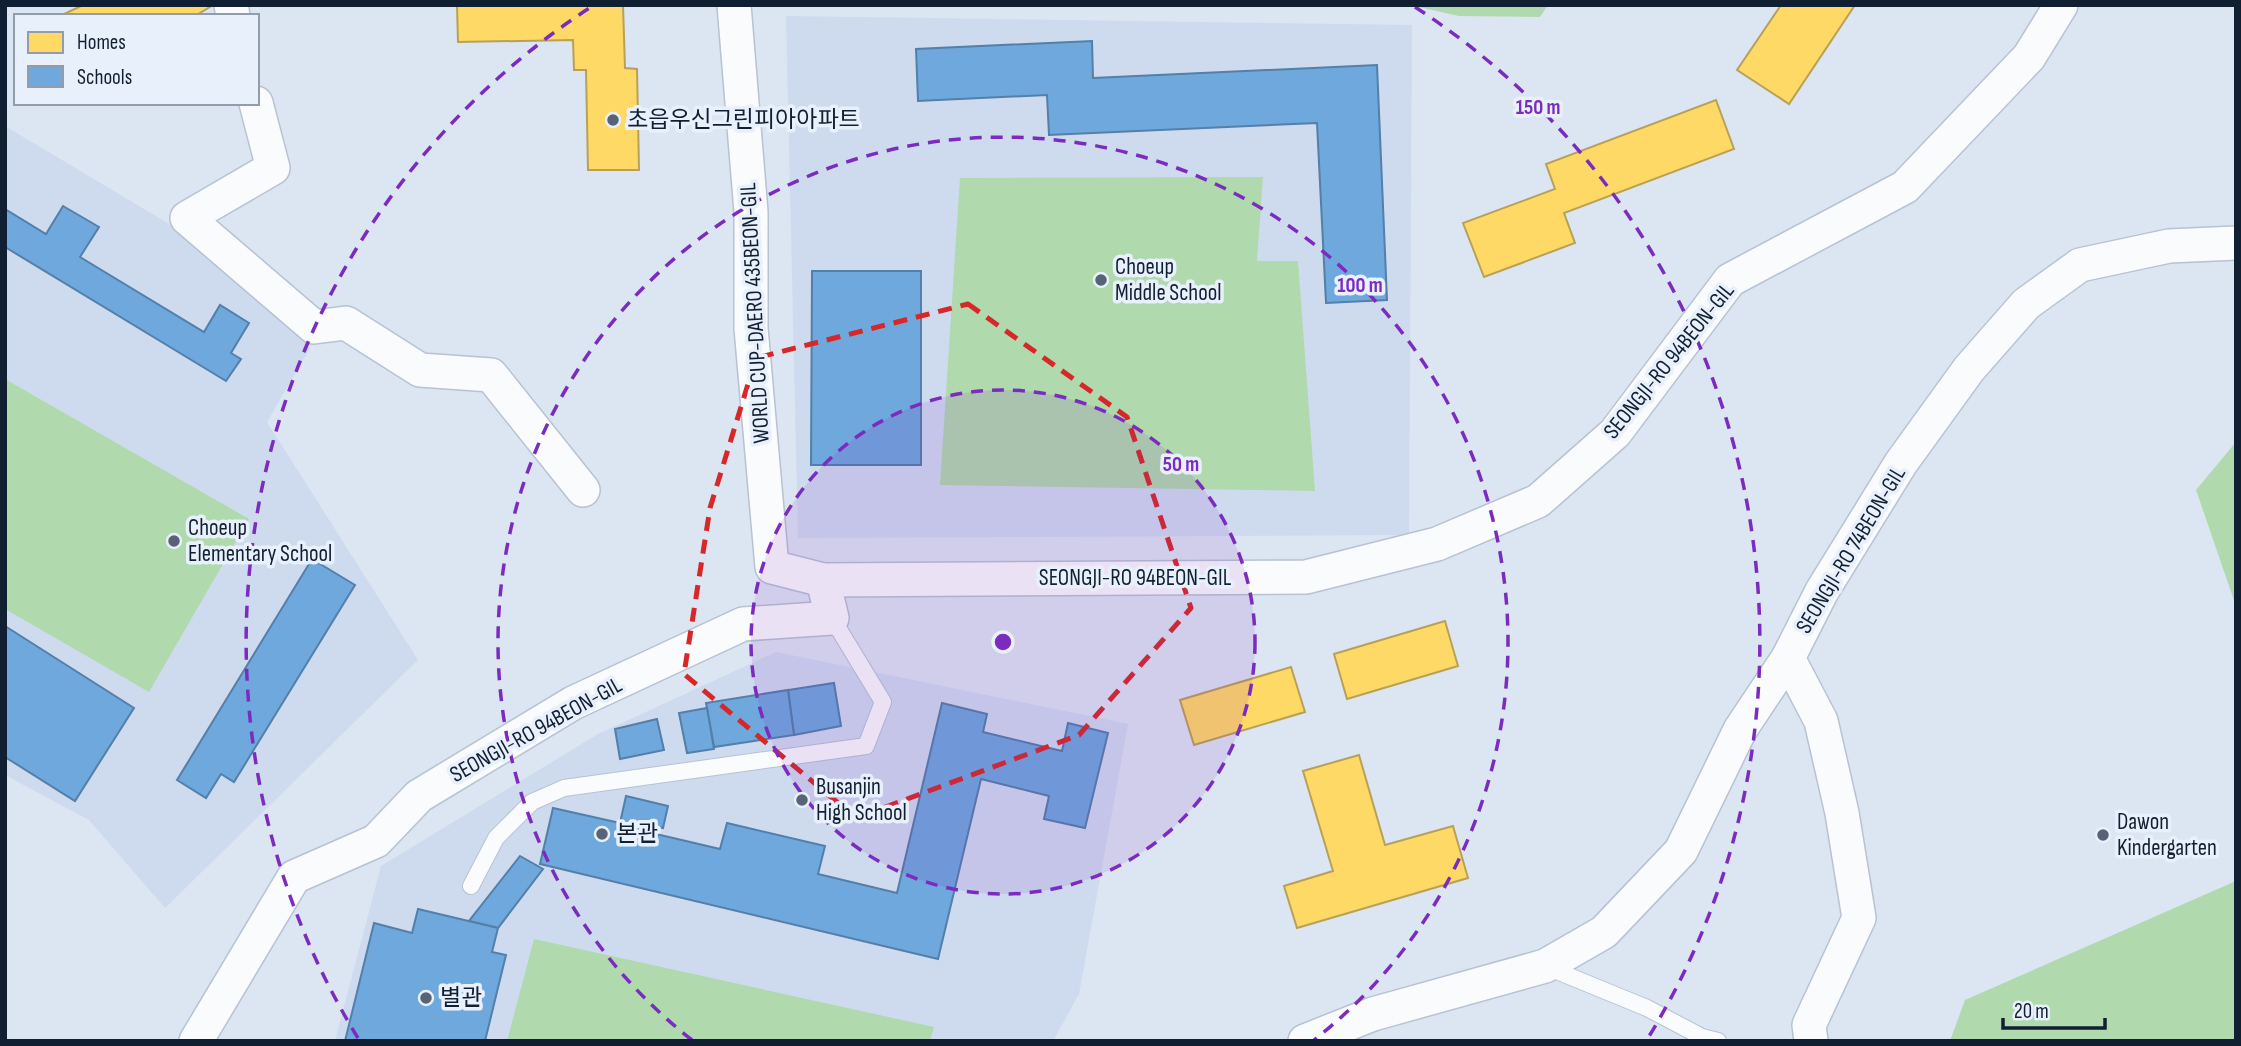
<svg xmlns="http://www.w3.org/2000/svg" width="2241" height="1046" font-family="'Sofia Sans Condensed','Noto Sans KR',sans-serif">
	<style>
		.built { fill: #cedbef }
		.green { fill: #b0d9ad }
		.homes { fill: #ffd966; stroke: #b8a157; stroke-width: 2 }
		.schools { fill: #6fa8dc; stroke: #537fa9; stroke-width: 2 }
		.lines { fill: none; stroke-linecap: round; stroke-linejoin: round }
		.lane-casing { stroke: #b7c2d2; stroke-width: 18 }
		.street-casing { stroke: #b7c2d2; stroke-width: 36 }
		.lane { stroke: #fafbfd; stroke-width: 16 }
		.street { stroke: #fafbfd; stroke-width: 33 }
		.marked { fill: none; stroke: #d62828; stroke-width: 5; stroke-dasharray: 14 9; stroke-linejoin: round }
		.ring { fill: none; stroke: #7b2cbf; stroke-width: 3.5; stroke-dasharray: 12 9 }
		.poi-dot { fill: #586476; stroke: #e8f0fb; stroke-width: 2.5 }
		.labels { text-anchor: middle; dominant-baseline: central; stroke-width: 7; stroke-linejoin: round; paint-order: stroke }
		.poi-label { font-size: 23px; fill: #111f33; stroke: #e8f0fb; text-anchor: start }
		.street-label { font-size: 23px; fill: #111f33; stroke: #e8f0fb }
		.centre { fill: #7b2cbf; stroke: #e8f0fb; stroke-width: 3.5 }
		.ring-label { font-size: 21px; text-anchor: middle; font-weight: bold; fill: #7b2cbf; stroke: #e8f0fb; stroke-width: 7; stroke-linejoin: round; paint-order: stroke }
	</style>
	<rect width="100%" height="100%" fill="#dce5f2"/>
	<g class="built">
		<path d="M786,16L1412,25L1409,535L798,538Z"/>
		<path d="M5,126L196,240L310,348L267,422L418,660L165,908L89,820L5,775Z"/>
		<path d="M776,652L1128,724L1079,994L1053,1041H335L381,866L598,734Z"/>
	</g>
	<g class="green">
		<path d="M1410,5H1548L1540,17L1459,16Z"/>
		<path d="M1263,177L1257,261H1298L1315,491L940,485L960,178Z"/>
		<path d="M5,379L249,519L149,692L5,609Z"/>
		<path d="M2236,442V606L2196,490Z"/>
		<path d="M2236,881V1041H1950L1965,1000Z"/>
		<path d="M534,939L934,1027L930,1041H507Z"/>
	</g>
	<g class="homes">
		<path d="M83,5H213L195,16H60Z"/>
		<path d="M457,5H623L625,68L637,69L639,170H588L586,70H574L573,40L458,42Z"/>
		<path d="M1781,5H1855L1789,104L1737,70Z"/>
		<path d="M1716,100L1734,149L1564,213L1575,243L1484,277L1463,223L1555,189L1546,164Z"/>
		<path d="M1445,621L1458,666L1347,699L1334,654Z"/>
		<path d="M1291,667L1305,712L1194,745L1180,700Z"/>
		<path d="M1359,755L1385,845L1453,826L1468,878L1297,928L1284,886L1333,871L1303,771Z"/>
	</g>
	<g class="schools">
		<path d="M1092,41L1093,78L1377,65L1387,300L1326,303L1317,123L1049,135L1047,95L918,101L916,49Z"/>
		<path d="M63,206L99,227L80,257L204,332L220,305L249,323L231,353L241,359L226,381L5,247V209L46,234Z"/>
		<path d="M812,271H921V465H811Z"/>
		<path d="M312,559L355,585L234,782L221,774L206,798L177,780Z"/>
		<path d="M5,626L134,708L75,801L5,757Z"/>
		<path d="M834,683L841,726L794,735L788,690Z"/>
		<path d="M788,690L794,735L714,747L706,703Z"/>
		<path d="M942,703L987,714L983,732L1062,751L1068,723L1108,733L1085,828L1044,819L1049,796L981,779L938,959L540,864L553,808L620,823L626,796L668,806L663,828L640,823L639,830L720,849L727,823L825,846L818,874L897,893Z"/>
		<path d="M707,708L714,749L687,753L679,713Z"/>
		<path d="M657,719L664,750L620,759L615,729Z"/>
		<path d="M520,856L543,869L498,928L469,921Z"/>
		<path d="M418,909L498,928L492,952L506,955L485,1041H345L374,923L412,933Z"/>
	</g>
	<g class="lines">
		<defs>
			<g id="lane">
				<path d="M471,886L496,838L532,802L564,788L866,746L883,702L832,618"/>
				<path d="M1547,967L1647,1008L1702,1037L1718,1041"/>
			</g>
			<g id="street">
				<path d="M231,5L233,16"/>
				<path d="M734,5L751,212V328L772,567L823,580L1306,577L1437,544L1538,501L1615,433L1730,280L1905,187L2029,57L2061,5"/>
				<path d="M256,103L273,168L187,218L314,327L346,323L420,370L491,375L583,490"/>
				<path d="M1788,658L1821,721L1842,813L1859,918L1809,1025L1811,1041"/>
				<path d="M196,1041L294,877L376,841L419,796L573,703L743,624L832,618L823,580"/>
				<path d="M1305,1041L1373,1014L1545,966L1604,932L1681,851L1740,730L1788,658L1822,591L1901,463L1969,369L2026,304L2080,265L2169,246L2236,243"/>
			</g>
		</defs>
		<use href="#lane" class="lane-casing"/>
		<use href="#street" class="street-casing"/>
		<use href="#lane" class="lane"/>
		<use href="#street" class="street"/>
	</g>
	<path class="marked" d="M968,304L1127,417L1191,608L1079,735L856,818L684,674L710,508L756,358Z"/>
	<circle cx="1003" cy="642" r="252" fill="#7b2cbf" fill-opacity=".12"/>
	<g class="ring">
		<circle cx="1003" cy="642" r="252"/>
		<path d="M692 1040A505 505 0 1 1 1314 1040"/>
		<path d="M358 1038A757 757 0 0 1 591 7M1415 7A757 757 0 0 1 1648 1038"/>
	</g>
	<g class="poi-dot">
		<circle cx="613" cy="120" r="7"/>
		<circle cx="1101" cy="280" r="7"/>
		<circle cx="174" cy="541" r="7"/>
		<circle cx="802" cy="800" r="7"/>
		<circle cx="602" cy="834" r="7"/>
		<circle cx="2103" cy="835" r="7"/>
		<circle cx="426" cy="998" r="7"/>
	</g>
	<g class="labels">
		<g class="poi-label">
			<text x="627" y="120">초읍우신그린피아아파트</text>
			<text x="1115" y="267">Choeup<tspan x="1115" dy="26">Middle School</tspan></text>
			<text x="188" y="528">Choeup<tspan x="188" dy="26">Elementary School</tspan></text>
			<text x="816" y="787">Busanjin<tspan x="816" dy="26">High School</tspan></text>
			<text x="2117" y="822">Dawon<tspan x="2117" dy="26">Kindergarten</tspan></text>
			<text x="616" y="834">본관</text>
			<text x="440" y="998">별관</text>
		</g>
		<g class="street-label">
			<text transform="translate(755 313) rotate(-93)">WORLD CUP-DAERO 435BEON-GIL</text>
			<text transform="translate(1669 361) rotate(-51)">SEONGJI-RO 94BEON-GIL</text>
			<text transform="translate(1851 550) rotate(-59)">SEONGJI-RO 74BEON-GIL</text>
			<text x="1135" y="578">SEONGJI-RO 94BEON-GIL</text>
			<text transform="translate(536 730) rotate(-29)">SEONGJI-RO 94BEON-GIL</text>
		</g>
	</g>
	<circle cx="1003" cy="642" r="10" class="centre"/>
	<g class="ring-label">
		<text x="1538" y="114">150 m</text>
		<text x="1360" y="292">100 m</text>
		<text x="1181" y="471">50 m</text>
	</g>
	<rect width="2241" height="1046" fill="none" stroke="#111f33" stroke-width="14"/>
	<rect x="14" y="14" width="245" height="91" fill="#e8f0fb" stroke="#929cab" stroke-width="2"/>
	<rect x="28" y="32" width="35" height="21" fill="#ffd966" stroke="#929cab" stroke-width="2"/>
	<text x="77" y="49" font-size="21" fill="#111f33">Homes</text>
	<rect x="28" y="66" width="35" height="21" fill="#6fa8dc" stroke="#929cab" stroke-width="2"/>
	<text x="77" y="84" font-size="21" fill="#111f33">Schools</text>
	<path d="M2003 1018v10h102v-10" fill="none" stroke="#111f33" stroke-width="3.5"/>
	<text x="2014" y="1018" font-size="21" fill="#111f33" stroke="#e8f0fb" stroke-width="5" paint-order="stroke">20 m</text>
</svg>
